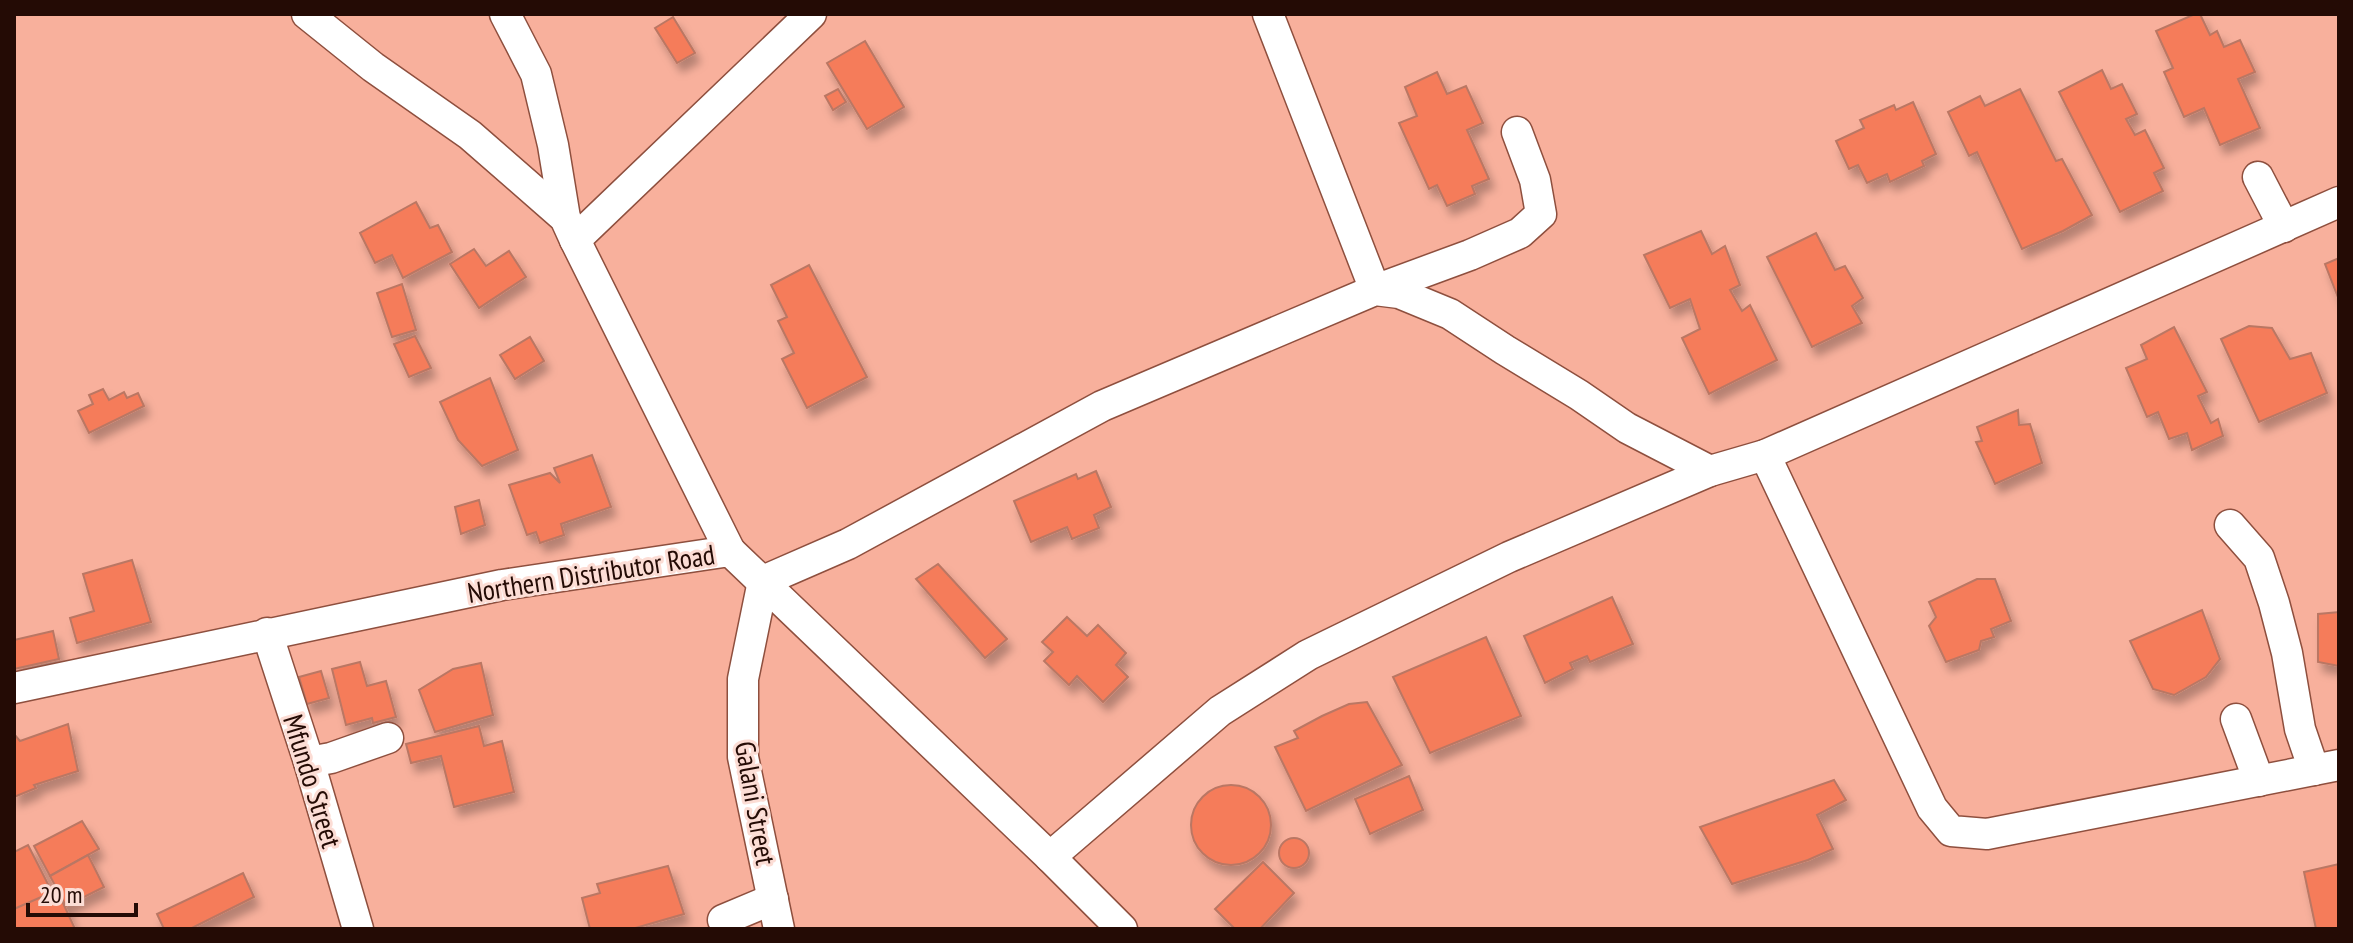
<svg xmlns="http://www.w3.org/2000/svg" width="2353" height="943" font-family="'PT Sans Narrow',sans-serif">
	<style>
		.building { fill: #f57b5a; stroke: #ba7764; stroke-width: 2; filter: url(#shadow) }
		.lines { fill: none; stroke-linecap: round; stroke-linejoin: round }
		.minor-casing { stroke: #8e4f3e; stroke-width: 33 }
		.minor { stroke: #fff; stroke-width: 30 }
		.labels { text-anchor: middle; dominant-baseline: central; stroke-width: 6; stroke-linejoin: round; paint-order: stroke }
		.street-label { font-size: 28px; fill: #240b05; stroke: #fcddd5 }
	</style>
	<defs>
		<filter id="shadow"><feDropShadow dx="5" dy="9" stdDeviation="4" flood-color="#0004"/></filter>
	</defs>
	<rect width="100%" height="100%" fill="#f8b09c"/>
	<g class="building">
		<path d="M2195,14H2200L2210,35L2217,31L2224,47L2240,40L2255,72L2238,79L2260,128L2220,145L2204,108L2184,117L2164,72L2173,68L2156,31Z"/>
		<path d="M673,17L695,53L677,63L655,28Z"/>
		<path d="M865,41L904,107L867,129L827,63Z"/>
		<path d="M2102,70L2111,89L2122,84L2137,114L2126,119L2135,135L2145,130L2164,168L2154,173L2163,191L2120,212L2059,92Z"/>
		<path d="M1437,72L1447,94L1466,86L1483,123L1467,130L1489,179L1472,186L1475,194L1447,206L1437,185L1429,189L1399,123L1417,116L1405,87Z"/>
		<path d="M838,89L846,102L833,110L825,96Z"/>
		<path d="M2020,89L2056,161L2062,159L2092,215L2063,231L2022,249L1977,152L1969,156L1948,112L1980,96L1985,106Z"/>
		<path d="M1913,102L1936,154L1922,161L1924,166L1890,182L1887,174L1867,183L1858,165L1849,169L1836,141L1864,128L1860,120L1894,105L1896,110Z"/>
		<path d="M416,202L430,228L438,225L452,252L403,278L392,255L375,263L360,233Z"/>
		<path d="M1701,231L1712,254L1725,246L1740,285L1730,290L1742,311L1750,305L1777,360L1709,394L1682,338L1700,329L1690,299L1670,308L1644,255Z"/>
		<path d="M1816,233L1835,270L1845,266L1863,298L1852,306L1862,323L1812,347L1767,257Z"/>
		<path d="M474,249L486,266L509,251L526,277L479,308L450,264Z"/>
		<path d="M2339,258V300L2325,264Z"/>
		<path d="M809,265L867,377L807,408L782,359L794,353L778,321L787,317L771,285Z"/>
		<path d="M402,284L416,330L392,337L377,293Z"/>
		<path d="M2249,326L2272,328L2290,359L2311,353L2327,393L2259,422L2221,339Z"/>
		<path d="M2174,327L2207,392L2198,396L2211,423L2218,419L2223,436L2192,450L2187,433L2169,439L2158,412L2147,417L2126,368L2147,359L2141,345Z"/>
		<path d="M415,336L431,368L409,377L394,344Z"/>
		<path d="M530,337L544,361L515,379L500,355Z"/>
		<path d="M490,378L518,450L482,466L458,440L440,402Z"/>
		<path d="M103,389L109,400L124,392L127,398L138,393L144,406L89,433L78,411L93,404L89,395Z"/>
		<path d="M2018,410L2019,425L2030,424L2042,463L1995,484L1976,442L1982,441L1977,427Z"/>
		<path d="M592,455L611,507L561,524L564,535L540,543L536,532L527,535L509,485L550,473L560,483L554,468Z"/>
		<path d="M1096,471L1111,507L1094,515L1099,528L1072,539L1067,527L1031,542L1014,501L1076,474L1078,479Z"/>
		<path d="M479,500L485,525L461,534L455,507Z"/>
		<path d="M132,560L151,622L77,643L70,618L94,611L83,574Z"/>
		<path d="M938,564L1007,639L985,658L916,579Z"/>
		<path d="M1977,579H1995L2011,621L1991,629L1994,637L1981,641L1979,650L1946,662L1929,626L1936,617L1929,602Z"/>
		<path d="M1612,597L1633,644L1590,662L1587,656L1570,663L1573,669L1545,683L1524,636Z"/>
		<path d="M2202,610L2220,659L2206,677L2174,695L2153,689L2130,641Z"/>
		<path d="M2339,612V666L2318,662V614Z"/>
		<path d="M1067,617L1087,636L1098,625L1126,653L1116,665L1128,677L1103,702L1077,676L1069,685L1044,661L1053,652L1042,642Z"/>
		<path d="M53,631L59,659L14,669V640Z"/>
		<path d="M1486,637L1521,716L1430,753L1393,677Z"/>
		<path d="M360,662L367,686L386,681L396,717L373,723L372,718L346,725L332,669Z"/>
		<path d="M481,663L493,715L435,732L419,690L453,669Z"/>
		<path d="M321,671L329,698L307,704L299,677Z"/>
		<path d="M1367,702L1402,765L1306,811L1275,747L1298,738L1294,731L1322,716L1349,704Z"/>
		<path d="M68,724L78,771L34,785L36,788L14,797V734L20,741Z"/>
		<path d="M479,726L484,746L502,741L514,792L454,807L441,756L411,763L406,744Z"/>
		<path d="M1409,776L1423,810L1370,834L1355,799Z"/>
		<path d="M1834,780L1846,800L1817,815L1833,849L1808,860L1732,884L1700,827Z"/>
		<circle cx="1231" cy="825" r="40"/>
		<path d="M82,821L99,849L50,876L34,846Z"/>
		<circle cx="1294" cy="853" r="15"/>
		<path d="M28,845L53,894L14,914V852Z"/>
		<path d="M88,855L104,887L66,906L50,876Z"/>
		<path d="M1263,862L1294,893L1260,929H1235L1215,909Z"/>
		<path d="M2339,864V929H2316L2304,872Z"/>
		<path d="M668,866L684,914L632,929H590L582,898L600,893L597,884Z"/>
		<path d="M243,873L254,897L190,929H164L157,914Z"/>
		<path d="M57,890L75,929H14V909Z"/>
	</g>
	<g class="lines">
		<defs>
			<g id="minor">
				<path d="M307,14L373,67L470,135L565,218L575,240L730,551"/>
				<path d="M505,14L536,74L553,145L565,218"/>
				<path d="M1268,14L1375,290L1470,255L1520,233L1541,214L1535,180L1517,132"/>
				<path d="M2258,177L2284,227"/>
				<path d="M575,240L811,14"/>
				<path d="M1765,455L1932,808L1951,831L1987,834L2339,765"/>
				<path d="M2230,525L2259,558L2274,603L2287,653L2300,729L2314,770"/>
				<path d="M267,633L309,762L358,929"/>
				<path d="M14,688L502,585L730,551L1050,857L1122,929"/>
				<path d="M2236,719L2259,781"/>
				<path d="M309,762L331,758L388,738"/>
				<path d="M1050,857L1220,711L1308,655L1509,557L1710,471L1765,455L2339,202"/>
				<path d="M723,920L773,899"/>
				<path d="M779,929L743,757V679L763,581L848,544L1102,406L1375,290L1399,293L1450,314L1505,350L1579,395L1627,428L1710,471"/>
			</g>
		</defs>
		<use href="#minor" class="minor-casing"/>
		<use href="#minor" class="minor"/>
	</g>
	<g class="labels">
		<g class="street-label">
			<text transform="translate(591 573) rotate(-9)">Northern Distributor Road</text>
			<text transform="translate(313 781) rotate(73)">Mfundo Street</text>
			<text transform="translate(756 803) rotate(80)">Galani Street</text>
		</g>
	</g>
	<rect width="2353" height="943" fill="none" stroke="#240b05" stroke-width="32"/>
	<path d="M28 903v12h108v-12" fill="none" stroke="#240b05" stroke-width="4"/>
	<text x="40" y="903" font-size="24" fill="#240b05" stroke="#fcddd5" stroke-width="6" paint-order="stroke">20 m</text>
</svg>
